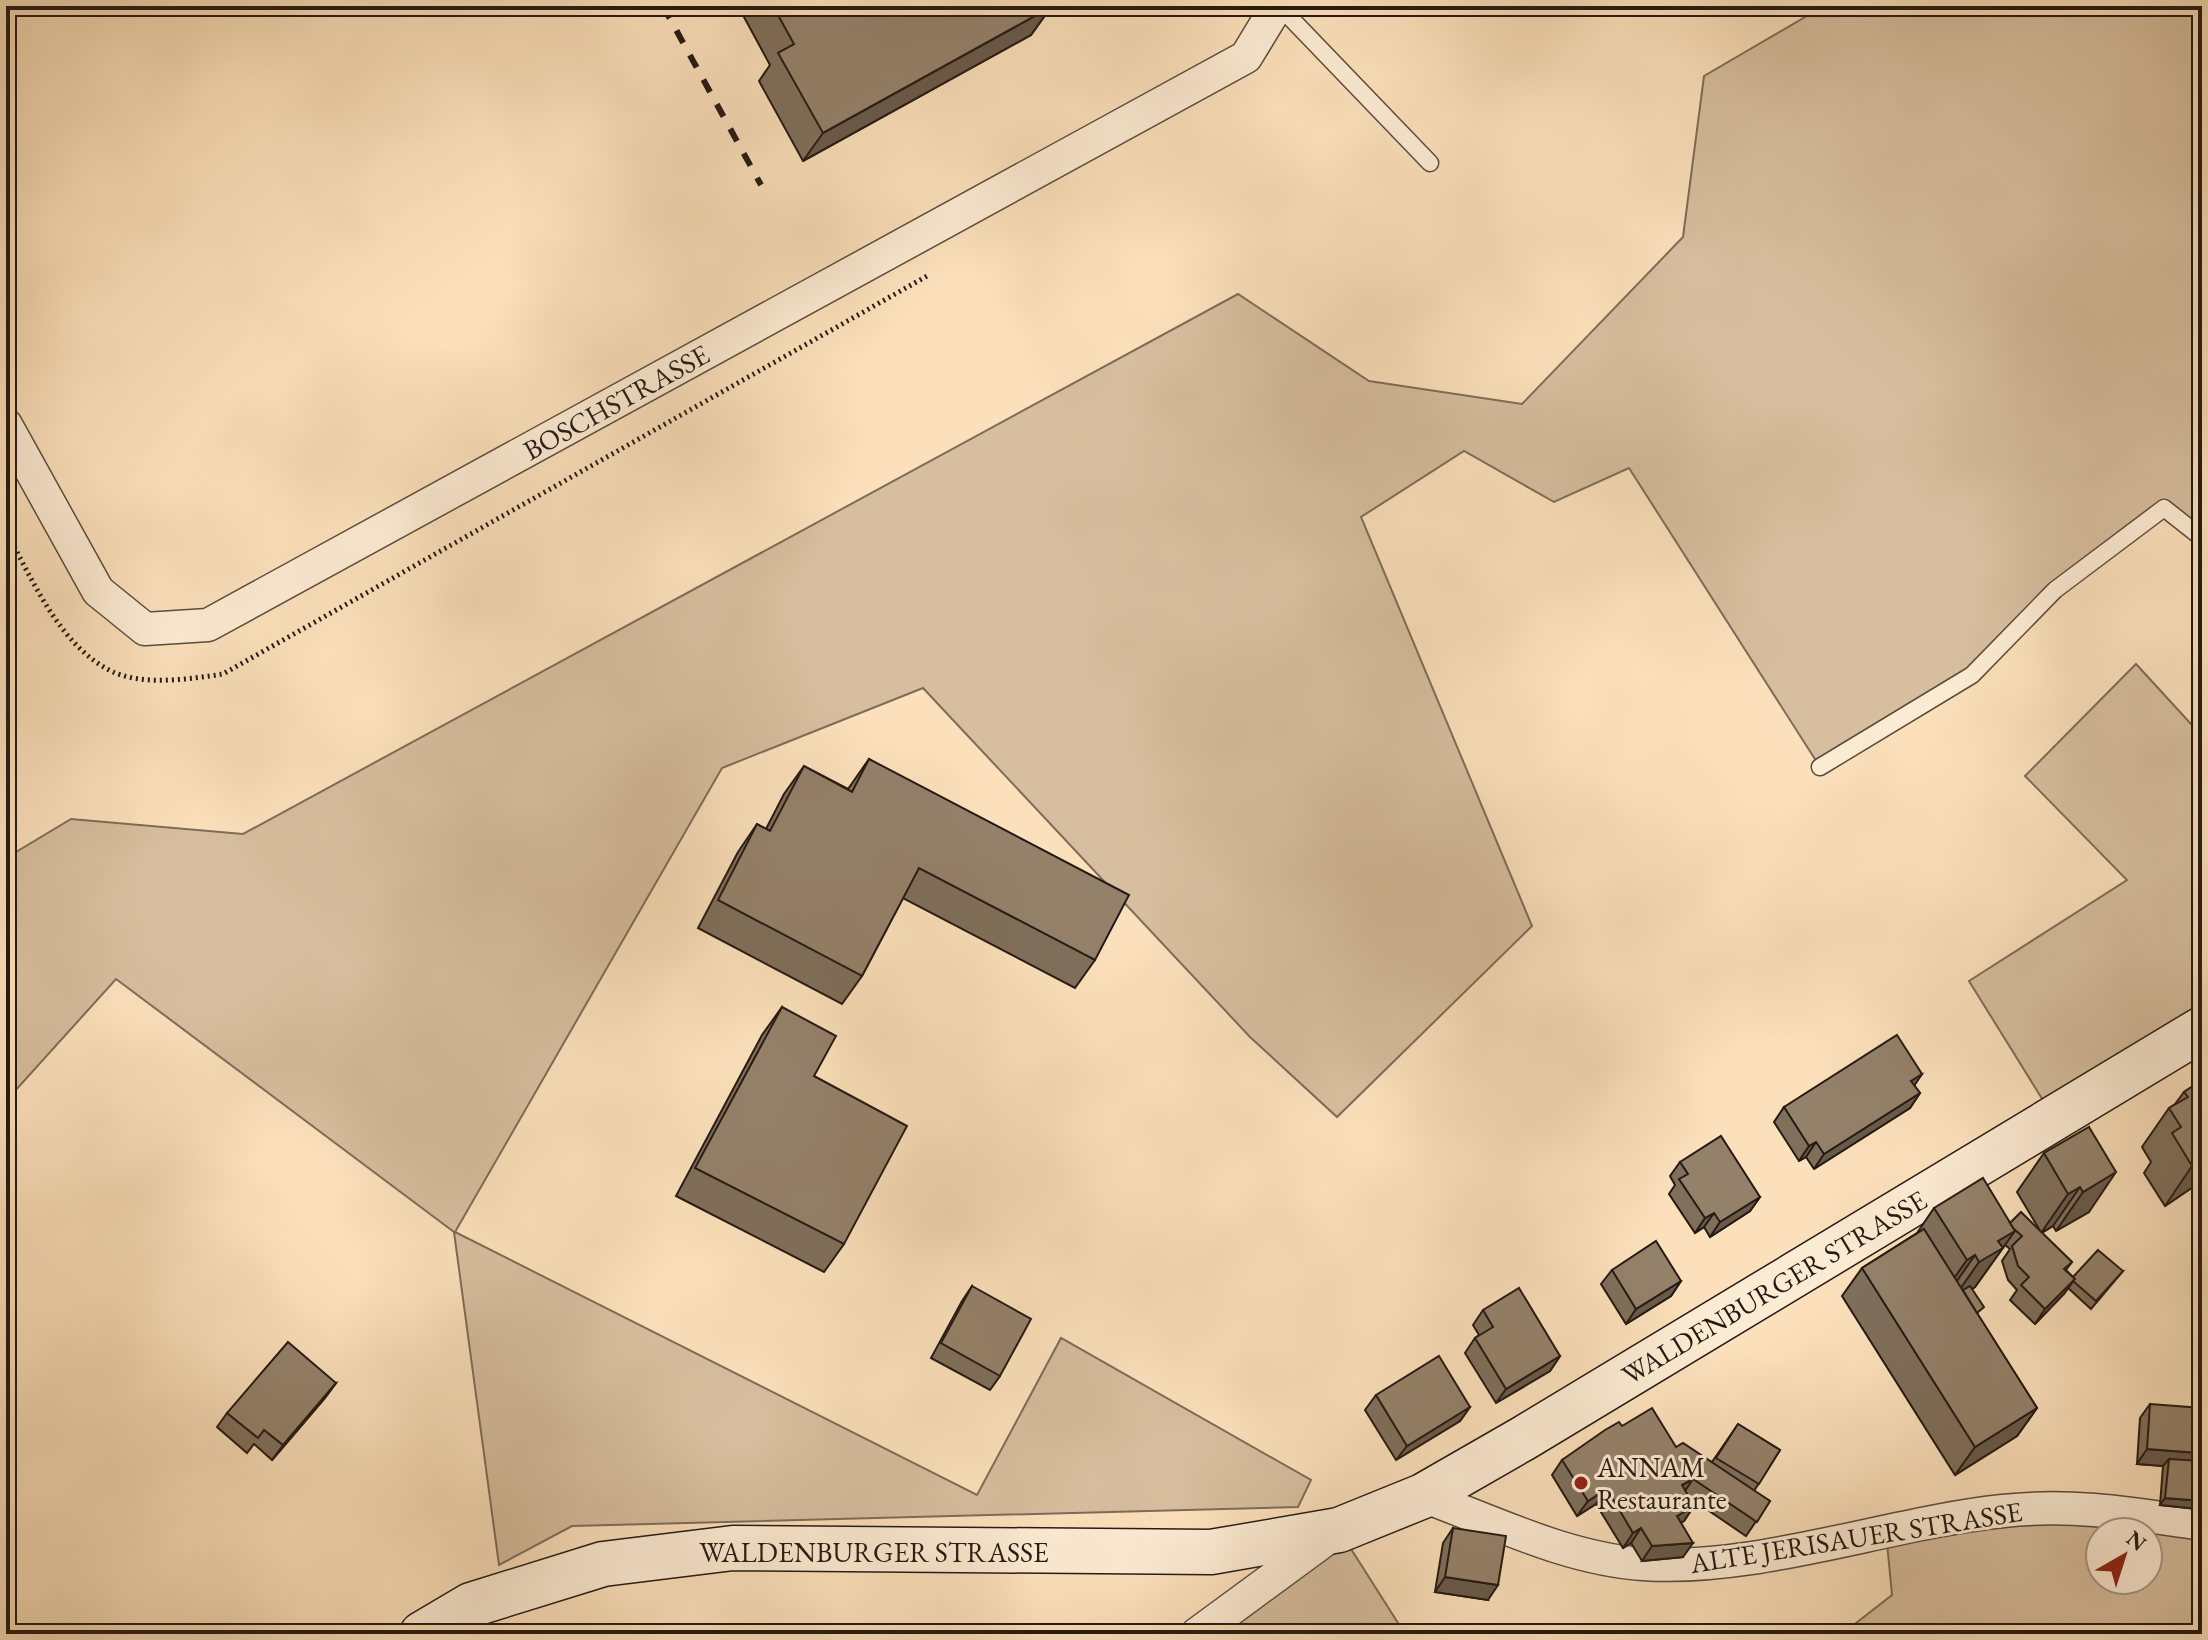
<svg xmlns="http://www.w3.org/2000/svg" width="2208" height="1640" font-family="'EB Garamond',serif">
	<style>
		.green { fill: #d7be9e; stroke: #7e6c58; stroke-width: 2; fill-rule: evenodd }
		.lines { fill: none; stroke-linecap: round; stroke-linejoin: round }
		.lane-casing { stroke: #5a4c3d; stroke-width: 19 }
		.street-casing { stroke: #5a4c3d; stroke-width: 35 }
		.secondary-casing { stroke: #251a13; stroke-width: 47 }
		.path { stroke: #251a13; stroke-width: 5; stroke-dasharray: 2 4; stroke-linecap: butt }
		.lane { stroke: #fcebd3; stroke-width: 16 }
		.street { stroke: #fcebd3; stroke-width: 32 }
		.secondary { stroke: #fcebd3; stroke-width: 44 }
		.rail { stroke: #251a13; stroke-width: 6; stroke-dasharray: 14 14; stroke-linecap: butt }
		.wall { fill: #7f6f5b; stroke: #251a13; stroke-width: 2 }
		.shaded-wall { fill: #685a4a; stroke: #251a13; stroke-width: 2 }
		.building { fill: #94816a; stroke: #251a13; stroke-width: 2 }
		.poi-dot { fill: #8f2418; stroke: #fcebd3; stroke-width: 3 }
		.labels { text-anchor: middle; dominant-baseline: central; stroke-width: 6; stroke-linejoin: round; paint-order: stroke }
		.street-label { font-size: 28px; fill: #251a13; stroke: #fcebd3 }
		.poi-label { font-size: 28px; fill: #251a13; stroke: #fcebd3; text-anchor: start }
	</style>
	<rect width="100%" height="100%" fill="#fbe0bb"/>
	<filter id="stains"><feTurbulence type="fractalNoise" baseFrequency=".0025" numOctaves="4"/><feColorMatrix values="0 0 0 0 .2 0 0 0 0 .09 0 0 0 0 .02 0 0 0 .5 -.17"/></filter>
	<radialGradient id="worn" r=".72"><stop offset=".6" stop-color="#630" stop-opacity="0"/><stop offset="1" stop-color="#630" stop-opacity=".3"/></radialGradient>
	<g class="green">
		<path d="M1824,6H2202V538L2163,508L2055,590L1972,675L1820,767L1629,468L1554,502L1464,451L1361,517L1532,926L1337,1117L1250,1037L923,688L722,768L455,1232L977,1495L1061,1338L1311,1480L1298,1507L572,1526L499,1565L454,1232L116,979L6,1101V858L71,819L243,834L1238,294L1369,381L1522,404L1683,237L1704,76Z"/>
		<path d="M2136,664L2202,736V1029L2054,1118L1969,981L2127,880L2025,776Z"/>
		<path d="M2002,1511L2202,1524V1634H1842L1892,1595L1886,1532ZM2100,1532H2148V1580H2100Z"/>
		<path d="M1339,1530L1405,1634H1195Z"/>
	</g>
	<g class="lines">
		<defs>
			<g id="lane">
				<path d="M1279,6L1430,163"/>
				<path d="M1820,767L1972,675L2055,590L2164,508L2202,538"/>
			</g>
			<g id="street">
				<path d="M6,425L98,591L145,629L208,625L1246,57L1277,6"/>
				<path d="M1423,1496C1494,1522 1567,1559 1643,1564C1757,1572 1888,1523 2003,1511C2073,1503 2134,1514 2202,1524"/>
				<path d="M1197,1634L1333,1534"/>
			</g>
			<path id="secondary" d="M422,1634L471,1605L603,1564L733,1548L1211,1552L1339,1530L1423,1496L1524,1438L2202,1029"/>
		</defs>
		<use href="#lane" class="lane-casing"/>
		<use href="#street" class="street-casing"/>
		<use href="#secondary" class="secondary-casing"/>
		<path class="path" d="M6,531C32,579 60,647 113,672C145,686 190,679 223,674L927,276"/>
		<use href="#lane" class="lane"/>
		<use href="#street" class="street"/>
		<use href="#secondary" class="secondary"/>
		<path class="rail" d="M663,6L761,185"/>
	</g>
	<g class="wall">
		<path d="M738,6H1050L1051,7L1031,35L803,161L759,81L770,65Z"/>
		<path d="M869,759L1095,960L1075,988L903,898L862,976L842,1004L698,928L738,852L757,824L766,829L784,794L804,766L848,789Z"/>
		<path d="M782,1007L814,1076L844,1244L824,1272L676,1196L762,1035Z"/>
		<path d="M1922,1074L1914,1085L1920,1093L1910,1108L1814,1169L1806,1157L1799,1161L1774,1122L1784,1107Z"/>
		<path d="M2202,1080V1190L2197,1193L2193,1187L2165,1206L2144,1173L2151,1162L2142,1147L2169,1108L2175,1104L2184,1092Z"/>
		<path d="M2089,1127V1212L2056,1231L2053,1226L2042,1233L2072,1262L2066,1270L2073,1277L2123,1271L2091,1309L2068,1288L2035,1324L2010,1300L2017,1290L2008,1280L2002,1261L2010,1249L2005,1245L1975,1287L1972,1289L1978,1315L2037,1408L2017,1436L1955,1475L1842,1296L1862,1268L1917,1233L1934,1208L2039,1229L2017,1192L2044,1153Z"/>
		<path d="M1680,1162L1760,1197L1750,1211L1710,1237L1704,1227L1695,1233L1669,1194L1675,1185L1670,1176Z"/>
		<path d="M1612,1270L1681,1281L1671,1296L1626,1324L1601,1284Z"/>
		<path d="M972,1286L1000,1376L990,1390L931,1358L962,1301Z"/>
		<path d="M1483,1310L1560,1356L1550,1371L1496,1403L1465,1353L1475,1338L1479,1335L1473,1325Z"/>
		<path d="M336,1383L325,1398L272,1460L254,1444L247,1453L217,1427L227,1413Z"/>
		<path d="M1376,1395L1470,1407L1460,1421L1396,1460L1365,1410Z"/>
		<path d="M2150,1404L2199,1453L2194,1461L2202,1502L2197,1509L2160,1505L2163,1466L2137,1464L2140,1418Z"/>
		<path d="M1738,1424L1780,1450L1754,1491L1770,1501L1746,1536L1690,1498L1694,1506L1684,1521L1681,1522L1683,1557L1642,1561L1631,1543L1623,1548L1596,1504L1577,1516L1552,1475L1562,1460L1622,1426L1712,1462Z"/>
		<path d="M1453,1528L1488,1600L1435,1592L1443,1543Z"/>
	</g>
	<g class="shaded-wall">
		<path d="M1051,7L1031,35L803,161L823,133Z"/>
		<path d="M1922,1074L1912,1089L1911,1081Z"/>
		<path d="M1920,1093L1910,1108L1814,1169L1824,1154Z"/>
		<path d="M1816,1142L1806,1157L1799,1161L1809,1146Z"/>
		<path d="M2202,1160V1175L2193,1187L2165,1206L2192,1166Z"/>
		<path d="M2116,1172L2089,1212L2056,1231L2083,1192Z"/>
		<path d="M2080,1187L2053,1226L2041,1233L2068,1194Z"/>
		<path d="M1760,1197L1750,1211L1710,1237L1720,1222Z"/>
		<path d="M1714,1213L1704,1227L1695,1233L1705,1218Z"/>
		<path d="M2015,1231L1975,1287L1951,1302L1979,1262L1998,1241Z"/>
		<path d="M1975,1255L1948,1294L1939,1299L1967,1260Z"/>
		<path d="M2075,1279L2064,1294L2035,1324L2045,1309Z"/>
		<path d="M1681,1281L1671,1296L1626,1324L1636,1309Z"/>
		<path d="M1560,1356L1550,1371L1496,1403L1506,1389Z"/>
		<path d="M336,1383L325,1398L272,1460L283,1445Z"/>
		<path d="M1470,1407L1460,1421L1396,1460L1407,1446Z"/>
		<path d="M2037,1408L2017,1436L1955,1475L1975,1447Z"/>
		<path d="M2147,1449L2199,1453L2189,1468L2169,1459L2163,1466L2137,1464Z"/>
		<path d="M1693,1479L1683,1494L1682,1485Z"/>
		<path d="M1607,1489L1596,1504L1577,1516L1588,1501Z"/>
		<path d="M2165,1498L2202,1501L2197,1509L2160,1505Z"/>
		<path d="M1694,1506L1684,1521L1667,1531L1677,1516Z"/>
		<path d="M1641,1528L1631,1543L1623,1548L1633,1533Z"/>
		<path d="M1693,1543L1683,1557L1642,1561L1652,1546Z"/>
		<path d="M1445,1577L1498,1585L1488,1600L1435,1592Z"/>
	</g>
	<g class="building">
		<path d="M773,6H1050L1051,7L823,133L778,53L794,44Z"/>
		<path d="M869,759L1129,895L1095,960L919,868L862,976L718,900L757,824L770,831L804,766L852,792Z"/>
		<path d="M782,1007L836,1036L814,1076L907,1126L844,1244L695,1168Z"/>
		<path d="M1897,1035L1922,1074L1911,1081L1920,1093L1824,1154L1816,1142L1809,1146L1784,1107Z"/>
		<path d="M2202,1080V1160L2192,1166L2172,1133L2181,1127L2169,1108L2188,1097L2184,1092Z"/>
		<path d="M2089,1127L2116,1172L2083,1192L2080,1187L2068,1194L2044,1153Z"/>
		<path d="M1721,1136L1760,1197L1720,1222L1714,1213L1705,1218L1679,1179L1688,1174L1680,1162Z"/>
		<path d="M1983,1178L2015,1231L1998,1241L2003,1248L1979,1262L1975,1255L1967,1260L1934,1208Z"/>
		<path d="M2021,1212L2072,1262L2064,1269L2075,1279L2045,1309L2021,1285L2029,1277L2018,1266L2012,1246L2022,1236L2014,1229L2010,1223Z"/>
		<path d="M1924,1229L2037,1408L1975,1447L1862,1268Z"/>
		<path d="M1656,1241L1681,1281L1636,1309L1612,1270Z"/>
		<path d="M2098,1250L2123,1271L2096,1301L2073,1281L2075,1279L2073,1277Z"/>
		<path d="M972,1286L1031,1319L1000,1376L941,1343Z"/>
		<path d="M1970,1286L1984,1307L1977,1313L1963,1290Z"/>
		<path d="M1519,1288L1560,1356L1506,1389L1475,1338L1493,1327L1483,1310Z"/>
		<path d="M288,1342L336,1383L283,1445L264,1430L258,1438L227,1413Z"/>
		<path d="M1439,1356L1470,1407L1407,1446L1376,1395Z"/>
		<path d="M2150,1404L2202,1408L2199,1453L2147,1449Z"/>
		<path d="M1652,1408L1676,1447L1683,1443L1770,1501L1757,1522L1693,1479L1682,1485L1694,1506L1677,1516L1693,1543L1652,1546L1641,1528L1633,1533L1607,1489L1588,1501L1562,1460L1605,1430L1619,1422L1622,1426Z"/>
		<path d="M1738,1424L1780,1450L1759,1484L1716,1458Z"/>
		<path d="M2169,1459L2202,1461V1501L2165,1498Z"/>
		<path d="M1453,1528L1506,1536L1498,1585L1445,1577Z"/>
	</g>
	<circle class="poi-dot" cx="1581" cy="1483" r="8"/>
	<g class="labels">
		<g class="street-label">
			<text transform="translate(616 402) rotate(-29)">BOSCHSTRASSE</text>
			<text transform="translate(1774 1287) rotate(-31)">WALDENBURGER STRASSE</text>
			<text transform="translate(1856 1537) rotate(-9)">ALTE JERISAUER STRASSE</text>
			<text x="874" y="1552">WALDENBURGER STRASSE</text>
		</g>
		<g class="poi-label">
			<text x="1597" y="1467">ANNAM<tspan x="1597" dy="32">Restaurante</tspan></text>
		</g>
	</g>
	<rect width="2208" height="1640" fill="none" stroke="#fbe0bb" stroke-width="32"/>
	<rect x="8" y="8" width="2192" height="1624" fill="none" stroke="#251a13" stroke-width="4"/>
	<rect x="16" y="16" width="2176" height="1608" fill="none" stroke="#251a13" stroke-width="2"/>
	<g transform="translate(2124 1556) rotate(39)"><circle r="38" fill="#fcebd3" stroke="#a69786" stroke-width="2"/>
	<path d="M0-6L14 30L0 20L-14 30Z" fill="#8f2418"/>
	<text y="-12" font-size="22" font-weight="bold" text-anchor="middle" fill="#251a13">N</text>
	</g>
	<rect width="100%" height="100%" filter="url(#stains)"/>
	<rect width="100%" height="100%" fill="url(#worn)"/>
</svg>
